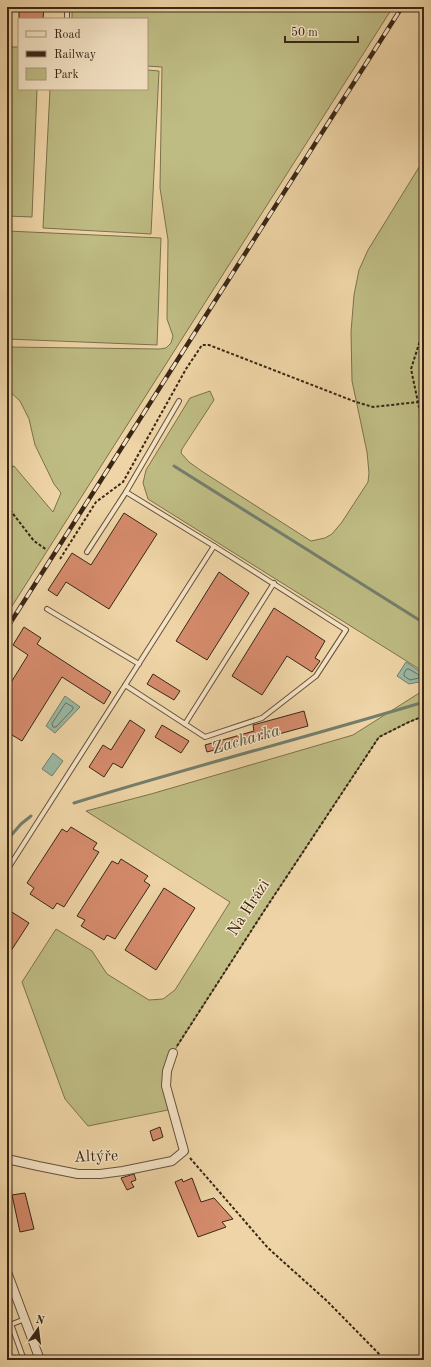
<svg xmlns="http://www.w3.org/2000/svg" width="431" height="1367" font-family="'Old Standard TT',serif">
	<style>
		.green { fill: #bebb83; stroke: #7c714d }
		.water { fill: #9ab8a4; stroke: #737e6c }
		.lines { fill: none; stroke-linecap: round; stroke-linejoin: round }
		.shore { stroke: #6a705e; stroke-width: 1 }
		.stream { stroke: #737e6c; stroke-width: 3 }
		.building { fill: #d58b6c; stroke: #392717 }
		.service-casing { stroke: #66523b; stroke-width: 6 }
		.minor-casing { stroke: #66523b; stroke-width: 10 }
		.path { stroke: #392717; stroke-width: 2; stroke-dasharray: 3 2; stroke-linecap: butt }
		.service { stroke: #f4e3c5; stroke-width: 4 }
		.minor { stroke: #f4e3c5; stroke-width: 8 }
		.rail-casing { stroke: #392717; stroke-width: 4.5 }
		.rail { stroke: #f4e3c5; stroke-width: 3; stroke-dasharray: 9; stroke-linecap: butt }
		.labels { text-anchor: middle; dominant-baseline: central; stroke-width: 3; stroke-linejoin: round; paint-order: stroke }
		.street-label { font-size: 16px; fill: #392717; stroke: #f4e3c5 }
		.water-label { font-size: 17px; font-style: italic; fill: #514b3a; stroke: #f4e3c5 }
	</style>
	<rect width="100%" height="100%" fill="#eed4a6"/>
	<filter id="stains"><feTurbulence type="fractalNoise" baseFrequency=".005" numOctaves="4"/><feColorMatrix values="0 0 0 0 .2 0 0 0 0 .09 0 0 0 0 .02 0 0 0 .5 -.17"/></filter>
	<radialGradient id="worn" r=".72"><stop offset=".6" stop-color="#630" stop-opacity="0"/><stop offset="1" stop-color="#630" stop-opacity=".3"/></radialGradient>
	<g class="green">
		<path d="M72,7H393L7,614V468L14,466L53,512L61,493L54,484L35,445L29,419L20,401L7,389V347L160,349L166,348L171,343L173,336L167,319L168,240L160,188L162,67L147,66V19H72Z"/>
		<path d="M7,47H19V89H37L32,217L7,216Z"/>
		<path d="M147,70L159,71L151,234L43,228L50,89H147Z"/>
		<path d="M424,159V672L148,499L143,483L146,470L190,398L210,391L214,400L182,449L181,453L189,462L203,472L311,541L325,538L332,534L342,522L368,482L369,473L367,452L352,381L351,332L354,295L359,270L368,250Z"/>
		<path d="M7,231L161,238L157,345L7,339Z"/>
		<path d="M424,690V716L409,722L379,737L264,911L173,1053L166,1086L168,1110L88,1126L65,1099L22,982L56,929L92,951L107,974L149,1000L163,999L175,990L230,902L86,811L151,794L353,735Z"/>
	</g>
	<g class="water">
		<path d="M406,662L424,674V681L409,684L397,676Z"/>
		<path d="M65,696L80,707L55,733L46,726Z"/>
		<path d="M53,753L63,761L52,776L42,769Z"/>
	</g>
	<g class="lines">
		<g class="shore">
			<path d="M407,669H409L419,675V678L410,680L404,676V674Z"/>
			<path d="M66,703L73,707V709L56,727H53L52,724Z"/>
		</g>
		<g class="stream">
			<path d="M174,466L424,623"/>
			<path d="M74,803C190,767 308,737 424,702"/>
			<path d="M7,840L21,824L31,816"/>
		</g>
	</g>
	<g class="building">
		<path d="M19,7H44L43,19H19Z"/>
		<path d="M124,513L157,534L109,609L66,582L57,596L48,590L72,553L91,565Z"/>
		<path d="M219,572L249,593L207,660L176,641Z"/>
		<path d="M274,608L325,641L315,658L320,661L312,672L287,656L262,695L232,676Z"/>
		<path d="M24,627L41,638L37,644L111,692L104,704L62,677L22,741L7,732V689L28,655L13,645Z"/>
		<path d="M153,674L180,691L174,700L147,684Z"/>
		<path d="M304,711L308,726L257,740L256,739L207,752L205,745L254,731L253,725Z"/>
		<path d="M130,720L145,730L122,768L113,763L104,777L89,767L103,745L111,750Z"/>
		<path d="M162,725L189,741L181,753L155,737Z"/>
		<path d="M71,827L97,843L93,849L99,852L64,907L57,903L53,909L30,894L34,888L27,883L62,829L67,832Z"/>
		<path d="M121,859L148,876L144,881L150,885L115,939L107,935L104,940L81,926L85,920L77,916L112,861L118,864Z"/>
		<path d="M164,888L195,908L156,970L125,950Z"/>
		<path d="M7,909L29,923L7,957Z"/>
		<path d="M160,1127L163,1137L153,1141L150,1131Z"/>
		<path d="M134,1174L136,1180L131,1182L134,1187L127,1190L121,1178Z"/>
		<path d="M192,1178L201,1202L214,1198L233,1219L222,1222L226,1227L198,1237L175,1182L182,1179L183,1182Z"/>
		<path d="M25,1193L34,1229L20,1232L12,1195Z"/>
	</g>
	<g class="lines">
		<defs>
			<g id="service">
				<path d="M67,19V7"/>
				<path d="M179,401L126,492L214,546"/>
				<path d="M87,552L126,492"/>
				<path d="M47,609L139,664"/>
				<path d="M185,724L274,583"/>
				<path d="M7,870L214,546L346,630L316,676L262,718L205,737L125,685"/>
				<path d="M11,1324L24,1360"/>
				<path d="M7,1326L25,1319"/>
			</g>
			<g id="minor">
				<path d="M7,1159L38,1166L78,1174H100L123,1171L172,1161L184,1151L166,1086L167,1071L173,1053"/>
				<path d="M7,1272L40,1360"/>
			</g>
		</defs>
		<use href="#service" class="service-casing"/>
		<use href="#minor" class="minor-casing"/>
		<g class="path">
			<path d="M424,328L411,369L420,412L424,416"/>
			<path d="M7,506L34,541L47,550"/>
			<path d="M60,559L96,502L123,482L186,369L202,345H209L356,402L373,407L418,402"/>
			<path d="M177,1046L264,911L379,737L409,722L424,716"/>
			<path d="M190,1158L268,1248L327,1301L385,1360"/>
		</g>
		<use href="#service" class="service"/>
		<use href="#minor" class="minor"/>
		<defs>
			<path id="rail" d="M7,628L402,7"/>
		</defs>
		<use href="#rail" class="rail-casing"/>
		<use href="#rail" class="rail"/>
	</g>
	<g class="labels">
		<g class="street-label">
			<text transform="translate(249 908) rotate(-57)">Na Hrázi</text>
			<text transform="translate(96 1157) rotate(-2)">Altýře</text>
		</g>
		<g class="water-label">
			<text transform="translate(246 740) rotate(-16)">Zacharka</text>
		</g>
	</g>
	<rect width="431" height="1367" fill="none" stroke="#eed4a6" stroke-width="24"/>
	<rect x="8" y="8" width="415" height="1351" fill="none" stroke="#392717" stroke-width="2"/>
	<rect x="12" y="12" width="407" height="1343" fill="none" stroke="#392717"/>
	<rect x="18" y="18" width="130" height="72" fill="#f4e3c5" stroke="#a9987f"/>
	<rect x="26" y="31" width="20" height="6" fill="#f4e3c5" stroke="#a9987f"/>
	<text x="54" y="38" font-size="12" fill="#392717">Road</text>
	<rect x="26" y="51" width="20" height="6" fill="#392717" stroke="#a9987f"/>
	<text x="54" y="58" font-size="12" fill="#392717">Railway</text>
	<rect x="26" y="68" width="20" height="12" fill="#bebb83" stroke="#a9987f"/>
	<text x="54" y="78" font-size="12" fill="#392717">Park</text>
	<g transform="translate(38 1329) rotate(14)" stroke="#f4e3c5" stroke-width="3" paint-order="stroke">
	<path d="M0-3L7 15L0 10L-7 15Z" fill="#392717"/>
	<text y="-6" font-size="11" font-weight="bold" text-anchor="middle" fill="#392717">N</text>
	</g>
	<path d="M285 36v6h73v-6" fill="none" stroke="#392717" stroke-width="2"/>
	<text x="291" y="36" font-size="12" fill="#392717" stroke="#f4e3c5" stroke-width="3" paint-order="stroke">50 m</text>
	<rect width="100%" height="100%" filter="url(#stains)"/>
	<rect width="100%" height="100%" fill="url(#worn)"/>
</svg>
